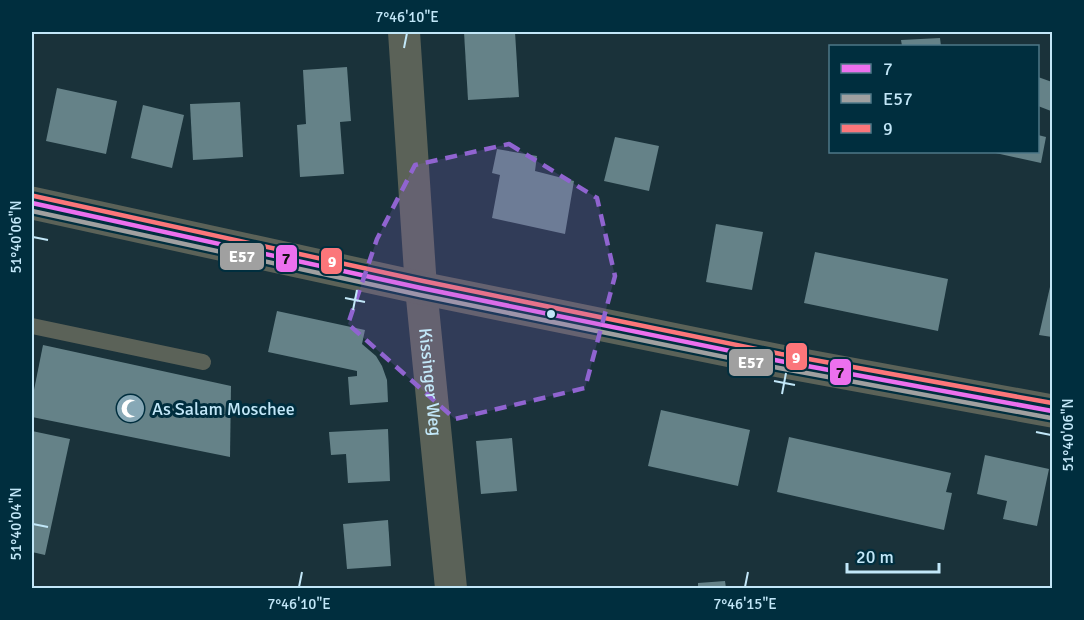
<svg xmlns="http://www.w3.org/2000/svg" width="1084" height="620" font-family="Signika,sans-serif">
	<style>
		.building { fill: #658288 }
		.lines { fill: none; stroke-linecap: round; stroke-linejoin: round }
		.service { stroke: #5b6258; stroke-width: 16 }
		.minor { stroke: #5b6258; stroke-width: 32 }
		.tertiary { stroke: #5b6258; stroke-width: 33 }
		.bus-1-casing { stroke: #002e3e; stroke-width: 9 }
		.bus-2-casing { stroke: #002e3e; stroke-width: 9 }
		.bus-3-casing { stroke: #002e3e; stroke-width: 9 }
		.bus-1 { stroke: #ec70ee; stroke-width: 4.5 }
		.bus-2 { stroke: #a0a0a0; stroke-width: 4.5 }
		.bus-3 { stroke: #fb767a; stroke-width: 4.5 }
		.marked { fill: #9064d0; fill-opacity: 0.2; stroke: #9064d0; stroke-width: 4.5; stroke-dasharray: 12 8; stroke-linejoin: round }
		.ticks { fill: none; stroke: #c2e7f8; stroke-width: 2 }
		.bus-dot { fill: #c2e7f8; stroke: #002e3e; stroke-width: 2 }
		.labels { text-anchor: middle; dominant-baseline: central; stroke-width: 6; stroke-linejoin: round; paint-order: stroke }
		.street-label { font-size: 18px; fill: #c2e7f8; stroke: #002e3e }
		.poi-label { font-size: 18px; fill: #c2e7f8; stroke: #002e3e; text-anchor: start }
		.line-badge { stroke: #002e3e; stroke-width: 2 }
		.badge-label { font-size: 16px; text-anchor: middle; font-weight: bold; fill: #fff }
		.pale-badge-label { font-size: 16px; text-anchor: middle; font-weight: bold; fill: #111 }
		.neatline { fill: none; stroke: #c2e7f8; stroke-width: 2 }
		.ticks-label { font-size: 15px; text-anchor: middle; fill: #c2e7f8 }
	</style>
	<rect width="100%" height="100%" fill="#1a323a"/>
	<g class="building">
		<path d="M464,32H515L519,97L468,100Z"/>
		<path d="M940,38L941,46H902L901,40Z"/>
		<path d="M347,67L351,121L340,122L344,174L300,177L297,125L306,124L303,70Z"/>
		<path d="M1038,77L1052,82V106L1051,111L1038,106Z"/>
		<path d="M57,88L117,101L106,154L46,141Z"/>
		<path d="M240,102L243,157L193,160L190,104Z"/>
		<path d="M143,105L184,115L172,168L131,158Z"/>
		<path d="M1038,135L1046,137L1041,163L991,152H1038Z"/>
		<path d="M615,137L659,146L649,191L604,181Z"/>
		<path d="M497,149L537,156L535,171L574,181L565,234L492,218L500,175L492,173Z"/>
		<path d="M716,224L763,232L752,290L706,282Z"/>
		<path d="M815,252L948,279L938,331L804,303Z"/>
		<path d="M1050,287L1052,288V337L1039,335Z"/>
		<path d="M277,311L365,330L362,344L376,356L382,366L387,380L388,402L350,405L348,377L357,376V371L268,352Z"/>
		<path d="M43,345L231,386L230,457L32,417V400Z"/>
		<path d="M661,410L750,430L738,486L648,466Z"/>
		<path d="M388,429L390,481L348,483L346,454L331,455L329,432Z"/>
		<path d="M32,431L70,439L45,555L32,552Z"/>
		<path d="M789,437L951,473L946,492L952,493L944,530L777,492Z"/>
		<path d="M512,438L517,491L481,494L476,441Z"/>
		<path d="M985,455L1049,469L1037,526L1003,519L1007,501L977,494Z"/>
		<path d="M388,520L391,566L347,569L343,524Z"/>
		<path d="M725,581L726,588H698V583Z"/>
	</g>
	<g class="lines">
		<path class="service" d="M32,326L203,362"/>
		<path class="minor" id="s1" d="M404,32L421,288L451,588"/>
		<path class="tertiary" d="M32,203L421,288L780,361L1052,411"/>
		<defs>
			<path id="bus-1" d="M32,203L421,288L780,361L1052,411"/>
			<path id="bus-2" d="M32,211L420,295L779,368L1051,418"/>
			<path id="bus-3" d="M34,196L423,281L781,354L1052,403"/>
		</defs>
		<use href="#bus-1" class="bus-1-casing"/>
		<use href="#bus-2" class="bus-2-casing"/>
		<use href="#bus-3" class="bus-3-casing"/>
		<use href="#bus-1" class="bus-1"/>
		<use href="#bus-2" class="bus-2"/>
		<use href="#bus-3" class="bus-3"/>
	</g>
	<path class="marked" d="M509,144L597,198L615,276L585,388L455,419L348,324L377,239L415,165Z"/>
	<path class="ticks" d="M404,48L407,33M33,237L48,240M345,298L365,302M353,310L357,290M774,381L795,385M782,394L786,373M1036,432L1051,435M33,524L48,527M299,587L302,572M745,587L748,572"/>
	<defs>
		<symbol id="mosque-disc" viewBox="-11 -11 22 22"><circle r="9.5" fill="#87a8b6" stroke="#002e3e"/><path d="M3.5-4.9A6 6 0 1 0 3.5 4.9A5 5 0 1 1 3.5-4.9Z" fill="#fff"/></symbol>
	</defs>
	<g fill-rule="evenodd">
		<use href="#mosque-disc" x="114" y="392" width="33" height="33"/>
	</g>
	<circle class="bus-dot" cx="551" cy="314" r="5"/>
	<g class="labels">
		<g class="street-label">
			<text stroke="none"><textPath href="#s1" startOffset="351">Kissinger Weg</textPath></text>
		</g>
		<g class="poi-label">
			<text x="152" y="409">As Salam Moschee</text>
		</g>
	</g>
	<g class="line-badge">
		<rect x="219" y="242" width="46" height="29" rx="6" fill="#a0a0a0"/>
		<rect x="275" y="244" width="23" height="29" rx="6" fill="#ec70ee"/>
		<rect x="320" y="247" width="23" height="28" rx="6" fill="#fb767a"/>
		<rect x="785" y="342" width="23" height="29" rx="6" fill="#fb767a"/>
		<rect x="728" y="348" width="46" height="29" rx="6" fill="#a0a0a0"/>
		<rect x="829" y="358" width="23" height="28" rx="6" fill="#ec70ee"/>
	</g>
	<g class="badge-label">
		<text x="242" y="262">E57</text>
		<text x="332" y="267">9</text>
		<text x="796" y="363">9</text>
		<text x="751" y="368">E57</text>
	</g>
	<g class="pale-badge-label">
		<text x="286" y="264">7</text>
		<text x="840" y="378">7</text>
	</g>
	<rect width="1084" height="620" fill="none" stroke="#002e3e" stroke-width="66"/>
	<rect x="829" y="45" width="210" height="108" fill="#002e3e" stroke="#4e7888" stroke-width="1.5"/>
	<rect x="841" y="64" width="30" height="9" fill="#ec70ee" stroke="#4e7888" stroke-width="1.5"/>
	<text x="883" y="75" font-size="18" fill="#c2e7f8">7</text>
	<rect x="841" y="94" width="30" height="9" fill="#a0a0a0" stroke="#4e7888" stroke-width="1.5"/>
	<text x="883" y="105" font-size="18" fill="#c2e7f8">E57</text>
	<rect x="841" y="124" width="30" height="9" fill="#fb767a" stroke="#4e7888" stroke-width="1.5"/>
	<text x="883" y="135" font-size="18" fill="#c2e7f8">9</text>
	<path d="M847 563v9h92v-9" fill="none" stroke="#c2e7f8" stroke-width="3"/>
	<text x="856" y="563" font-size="18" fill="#c2e7f8" stroke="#002e3e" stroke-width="4.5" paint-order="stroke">20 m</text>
	<rect x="33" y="33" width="1018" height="554" class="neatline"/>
	<g class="ticks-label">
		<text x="407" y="22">7°46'10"E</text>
		<text transform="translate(16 237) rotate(-90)" y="5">51°40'06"N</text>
		<text transform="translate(1068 435) rotate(-90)" y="5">51°40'06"N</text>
		<text transform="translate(16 524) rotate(-90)" y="5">51°40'04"N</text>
		<text x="299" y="609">7°46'10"E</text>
		<text x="745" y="609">7°46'15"E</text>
	</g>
</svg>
